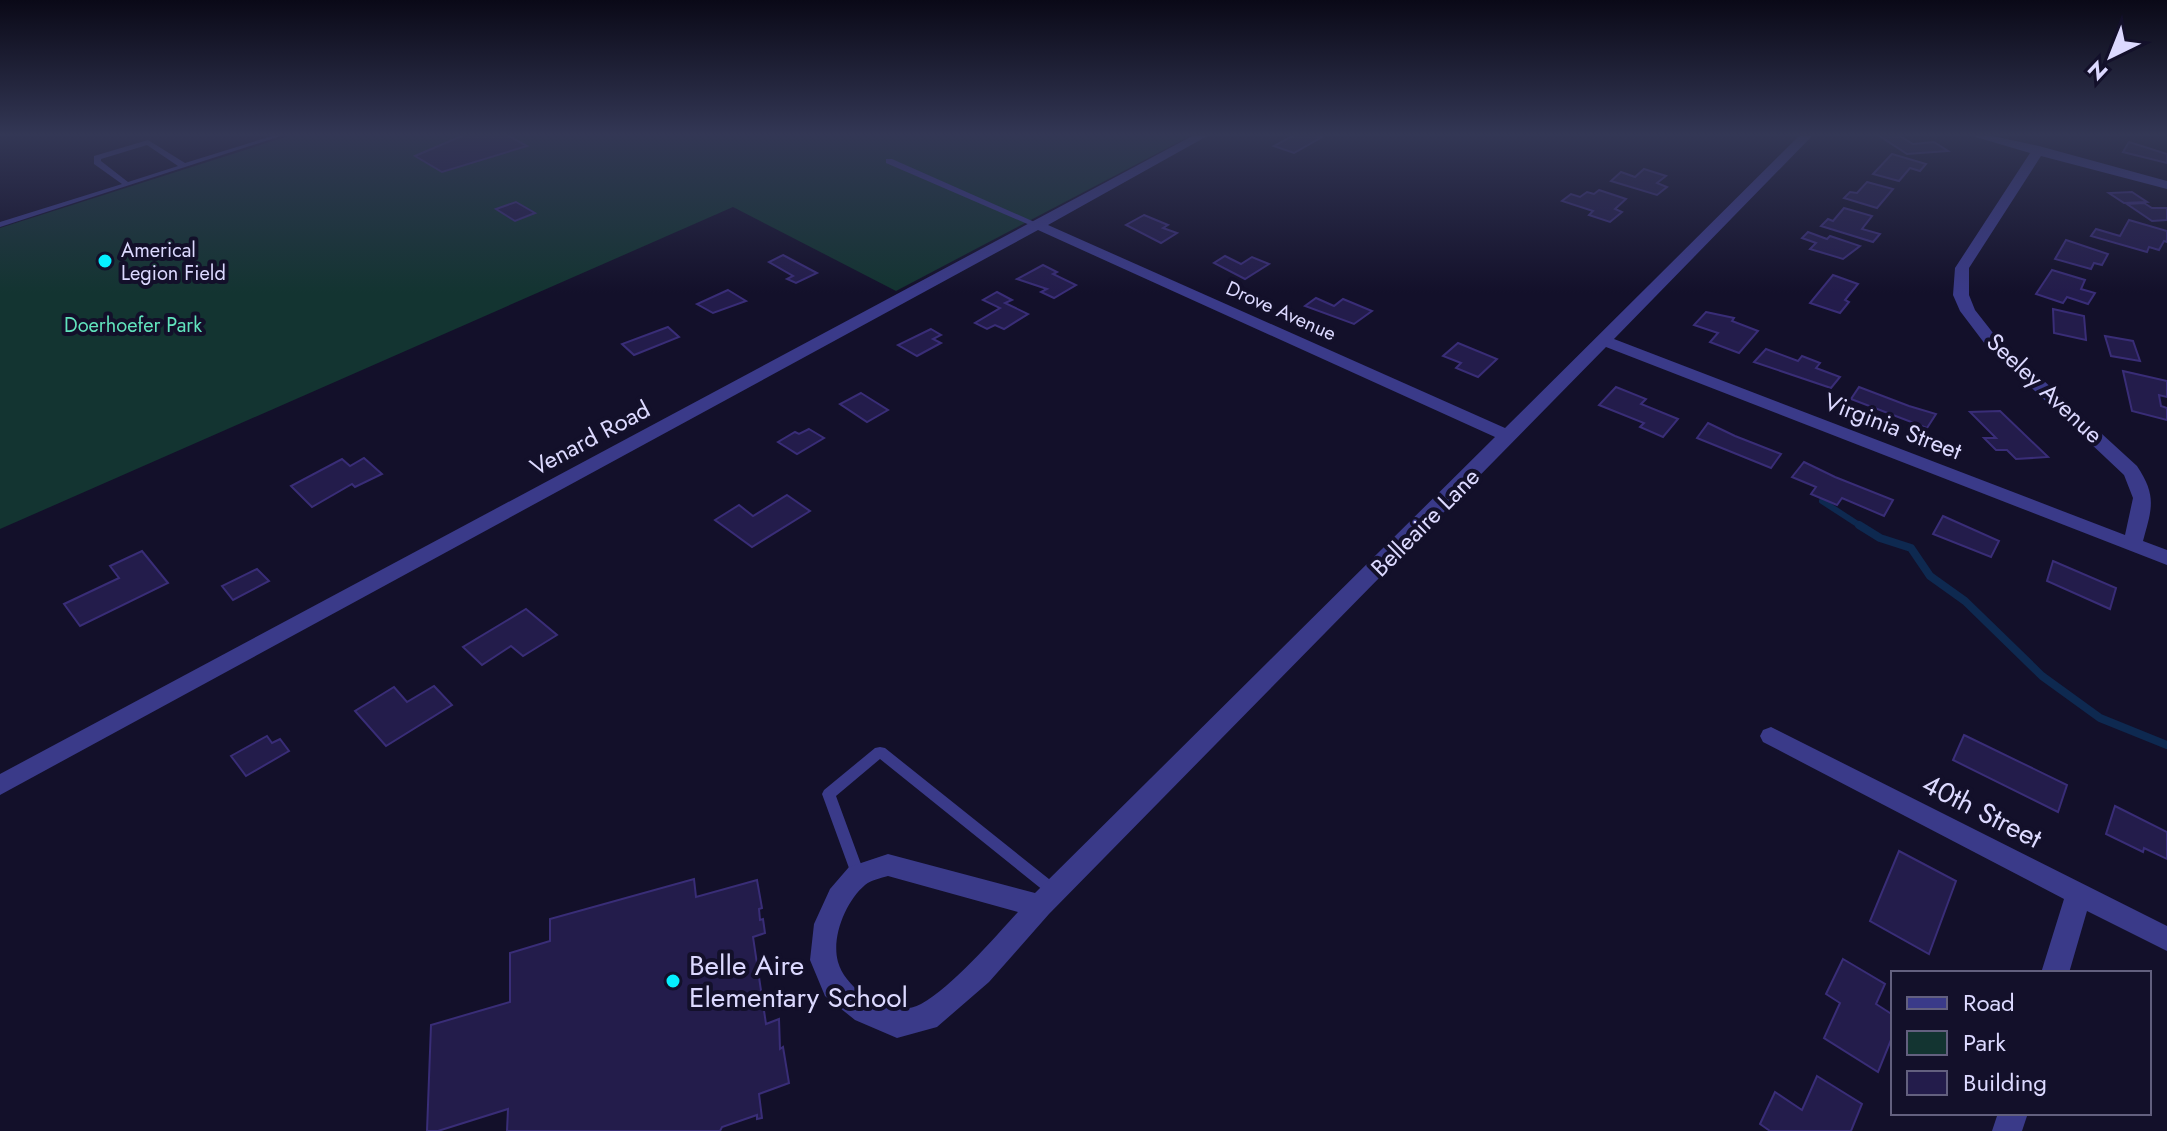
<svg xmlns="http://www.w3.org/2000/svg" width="2167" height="1131" font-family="Jost,sans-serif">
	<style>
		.green { fill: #133431 }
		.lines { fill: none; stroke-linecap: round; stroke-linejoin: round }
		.stream-far1 { stroke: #0e2950; stroke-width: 6 }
		.stream { stroke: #0e2950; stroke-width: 8 }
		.building { fill: #231c4b; stroke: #392d77; stroke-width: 2 }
		.lane { fill: #3a3a89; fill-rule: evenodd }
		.street { fill: #3a3a89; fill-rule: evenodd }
		.poi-dot { fill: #05efff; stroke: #13102a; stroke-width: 3 }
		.labels { text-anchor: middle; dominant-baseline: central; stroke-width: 8; stroke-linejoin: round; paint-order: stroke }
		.far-poi-label { font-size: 20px; fill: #dcd9ff; stroke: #13102a; text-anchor: start }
		.far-street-label { font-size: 20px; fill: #dcd9ff; stroke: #13102a }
		.far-park-label { font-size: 20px; fill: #61e3bd; stroke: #13102a }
		.street-label { font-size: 24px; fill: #dcd9ff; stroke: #13102a }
		.near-street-label { font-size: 28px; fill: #dcd9ff; stroke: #13102a }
		.near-poi-label { font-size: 28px; fill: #dcd9ff; stroke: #13102a; text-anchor: start }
	</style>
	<rect width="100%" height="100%" fill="#13102a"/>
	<path class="green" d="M292,135H1192L896,291L733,207L0,529V228Z"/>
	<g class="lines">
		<path class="stream-far1" d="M1822,501L1862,527"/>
		<path class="stream" d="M1859,525L1880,538L1911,548L1930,576L1965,601L2042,676L2100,718L2167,745"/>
	</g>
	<g class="building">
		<path d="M464,135H507L527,146L442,172L415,156Z"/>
		<path d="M1294,135H1316L1322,137L1294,153L1274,146Z"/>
		<path d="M1878,135H1898L1913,144L1934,142L1948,151L1907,154Z"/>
		<path d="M2129,142L2167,154V163L2123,152Z"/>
		<path d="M1892,154L1926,164L1920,171L1910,168L1899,181L1873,174Z"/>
		<path d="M1644,169L1666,176L1657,183L1667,187L1657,195L1611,181L1621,172L1635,177Z"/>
		<path d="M1867,182L1893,189L1877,208L1844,198L1850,192L1857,193Z"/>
		<path d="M1599,190L1626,199L1615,209L1622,212L1610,222L1589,215L1593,211L1562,201L1571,194L1580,197L1587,192L1594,194Z"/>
		<path d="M2132,192L2147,202L2124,203L2109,193Z"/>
		<path d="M516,202L535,213L515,221L496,209Z"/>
		<path d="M2144,203L2152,208H2167V220L2152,221L2127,204Z"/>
		<path d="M1844,208L1872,216L1862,229L1880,234L1873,242L1821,226L1828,219L1833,221Z"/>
		<path d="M1144,215L1168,225L1163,228L1177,233L1161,243L1126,225Z"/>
		<path d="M2129,220L2167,231V242L2164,241L2159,250L2149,247L2147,252L2091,236L2096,229L2120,236Z"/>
		<path d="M1808,232L1827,239L1830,236L1860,246L1843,259L1810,249L1816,243L1802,238Z"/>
		<path d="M2066,240L2108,254L2102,265L2094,263L2091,269L2055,259Z"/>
		<path d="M783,255L817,273L796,283L787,279L793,276L769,262Z"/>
		<path d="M1225,256L1241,264L1252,257L1269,264L1245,279L1214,263Z"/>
		<path d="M1043,265L1057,272L1053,274L1076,285L1054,298L1041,292L1047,289L1017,279Z"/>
		<path d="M2052,270L2085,280L2081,289L2095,293L2088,304L2067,297L2063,303L2036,294Z"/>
		<path d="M1833,275L1858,284L1845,300L1849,302L1840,313L1810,303Z"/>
		<path d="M728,290L746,301L713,313L697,304Z"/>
		<path d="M997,292L1012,300L1005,303L1028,314L1004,329L995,325L987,329L975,323L1000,308L983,300Z"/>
		<path d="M1316,298L1334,306L1343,299L1372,311L1354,324L1305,306Z"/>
		<path d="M2053,309L2084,316L2086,340L2054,333Z"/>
		<path d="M1706,312L1734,318L1732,321L1758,331L1739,353L1710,342L1718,333L1694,325Z"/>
		<path d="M668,327L679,337L634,355L622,344Z"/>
		<path d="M931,329L941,335L933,339L941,343L917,356L898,345Z"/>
		<path d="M2105,336L2133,341L2140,361L2111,356Z"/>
		<path d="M1458,343L1497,359L1478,377L1456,368L1461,363L1443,356Z"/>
		<path d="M1766,349L1798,361L1802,356L1820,363L1816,368L1840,377L1831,388L1754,362Z"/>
		<path d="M2123,371L2167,381V397L2159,395L2161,406L2167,408V420L2132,411Z"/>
		<path d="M1616,387L1646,399L1641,404L1678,419L1663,437L1640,427L1644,423L1599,405Z"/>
		<path d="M1859,387L1909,406L1936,414L1927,428L1851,399Z"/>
		<path d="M861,393L888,410L867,422L840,404Z"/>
		<path d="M2000,411L2048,457L2016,459L2007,450H1996L1984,438H1996L1970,412Z"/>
		<path d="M1708,423L1735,436L1781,454L1771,468L1697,438Z"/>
		<path d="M809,429L824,438L797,454L778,442L795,432L799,434Z"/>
		<path d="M364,458L382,474L355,487L352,484L312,507L291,486L342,459L350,466Z"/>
		<path d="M1804,462L1835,477L1893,500L1884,516L1842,498L1837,505L1811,494L1816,487L1792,477Z"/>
		<path d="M787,495L810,511L752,547L715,520L739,505L753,516Z"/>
		<path d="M1943,516L1999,541L1991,557L1933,534Z"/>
		<path d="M142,551L168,583L80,626L64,604L119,578L110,566Z"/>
		<path d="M2053,561L2116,588L2110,609L2047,581Z"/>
		<path d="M257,569L269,581L233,600L222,586Z"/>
		<path d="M526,609L557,635L523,656L511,646L482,665L463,647Z"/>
		<path d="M434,686L452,705L386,746L355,711L394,687L407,702Z"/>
		<path d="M1964,735L2067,785L2058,812L1953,760Z"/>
		<path d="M267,736L272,743L280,739L289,751L246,776L231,756Z"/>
		<path d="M2115,806L2167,832V859L2144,848L2143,852L2106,834Z"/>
		<path d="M1899,851L1956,881L1929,954L1870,921Z"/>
		<path d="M694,879L696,897L757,880L762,908L759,909L760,920L763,919L765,933L753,937L766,1024L779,1019L780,1049L783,1047L789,1083L759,1094L762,1118L757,1119V1115L722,1127L720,1131H507L508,1109L438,1131H427L431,1025L510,1002V953L550,941V919Z"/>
		<path d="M1843,959L1885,984L1876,1004L1893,1015V1035L1878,1072L1824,1038L1840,1003L1826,994Z"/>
		<path d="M1817,1076L1862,1104L1851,1131H1770L1760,1124L1775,1092L1802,1110Z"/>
	</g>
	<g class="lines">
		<g class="lane">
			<path d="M275,135H284L0,227V222L122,184L94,164V156L148,140L185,163ZM147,145L178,166L128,182L101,161V159Z"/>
			<path d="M886,159H892L1039,224L1032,226L886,163Z"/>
			<path d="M880,747L885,748L1059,887L1061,891L1059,895L1054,897L1049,895L880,759L836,796L865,875L863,879L858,881L853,879L822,794L824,790L875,748Z"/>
		</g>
		<g class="street">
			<path d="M1194,135H1209L1048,225L1505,428L1800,135H1813L1614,339L2125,535L2133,498L2124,475L1985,344L1960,311L1953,295L1955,268L2030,153L1969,135H1988L2039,146L2167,181V189L2041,156L1969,268V295L1975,310L1997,338L2137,466C2157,496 2152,508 2143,541L2167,550V565L1606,347L1049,914L989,982L937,1027L897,1038L855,1020L825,996L810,960L814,924L830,889L849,867L888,854L1035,893L1495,437L1038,230L0,795V774ZM888,876L1018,912C993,939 952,987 921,1004C892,1020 846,991 838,962C831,937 846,901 865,885C871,880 881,878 888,876Z"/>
			<path d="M1771,727L2167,926V951L2087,911L2069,973H2041L2064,899L1763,742L1760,736L1763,730Z"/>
			<path d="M1998,1113H2028L2022,1131H1992Z"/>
		</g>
	</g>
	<linearGradient id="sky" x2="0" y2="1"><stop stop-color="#0a0917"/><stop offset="0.46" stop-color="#333755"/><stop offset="1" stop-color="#333755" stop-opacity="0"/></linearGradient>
	<rect width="2167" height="293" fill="url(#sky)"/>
	<g class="poi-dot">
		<circle cx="105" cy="261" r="8"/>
		<circle cx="673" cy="981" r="8"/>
	</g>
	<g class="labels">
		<g class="far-poi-label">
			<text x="121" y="250">Americal<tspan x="121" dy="23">Legion Field</tspan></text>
		</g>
		<g class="far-street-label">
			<text transform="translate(1281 311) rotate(24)">Drove Avenue</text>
		</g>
		<g class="far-park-label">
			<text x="133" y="325">Doerhoefer Park</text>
		</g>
		<g class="street-label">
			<text transform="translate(2045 388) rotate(43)">Seeley Avenue</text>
			<text transform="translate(1893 426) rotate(21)">Virginia Street</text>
			<text transform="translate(590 438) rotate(-28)">Venard Road</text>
			<text transform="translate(1425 522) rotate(-45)">Belleaire Lane</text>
		</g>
		<g class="near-street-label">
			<text transform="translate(1982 811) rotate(27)">40th Street</text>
		</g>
		<g class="near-poi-label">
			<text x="689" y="965">Belle Aire<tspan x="689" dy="32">Elementary School</tspan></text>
		</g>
	</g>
	<rect x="1891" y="971" width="260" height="144" fill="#13102a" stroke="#63607f" stroke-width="2"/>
	<rect x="1907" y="997" width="40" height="12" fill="#3a3a89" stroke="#63607f" stroke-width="2"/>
	<text x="1963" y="1011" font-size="24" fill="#dcd9ff">Road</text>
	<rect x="1907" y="1031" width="40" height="24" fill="#133431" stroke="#63607f" stroke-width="2"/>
	<text x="1963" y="1051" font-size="24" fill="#dcd9ff">Park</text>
	<rect x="1907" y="1071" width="40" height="24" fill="#231c4b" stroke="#63607f" stroke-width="2"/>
	<text x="1963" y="1091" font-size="24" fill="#dcd9ff">Building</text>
	<g transform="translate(2111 56) rotate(223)" stroke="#13102a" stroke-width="6" paint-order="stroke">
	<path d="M0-6L14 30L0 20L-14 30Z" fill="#dcd9ff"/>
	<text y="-12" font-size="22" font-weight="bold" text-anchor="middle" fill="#dcd9ff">N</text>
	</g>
</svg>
